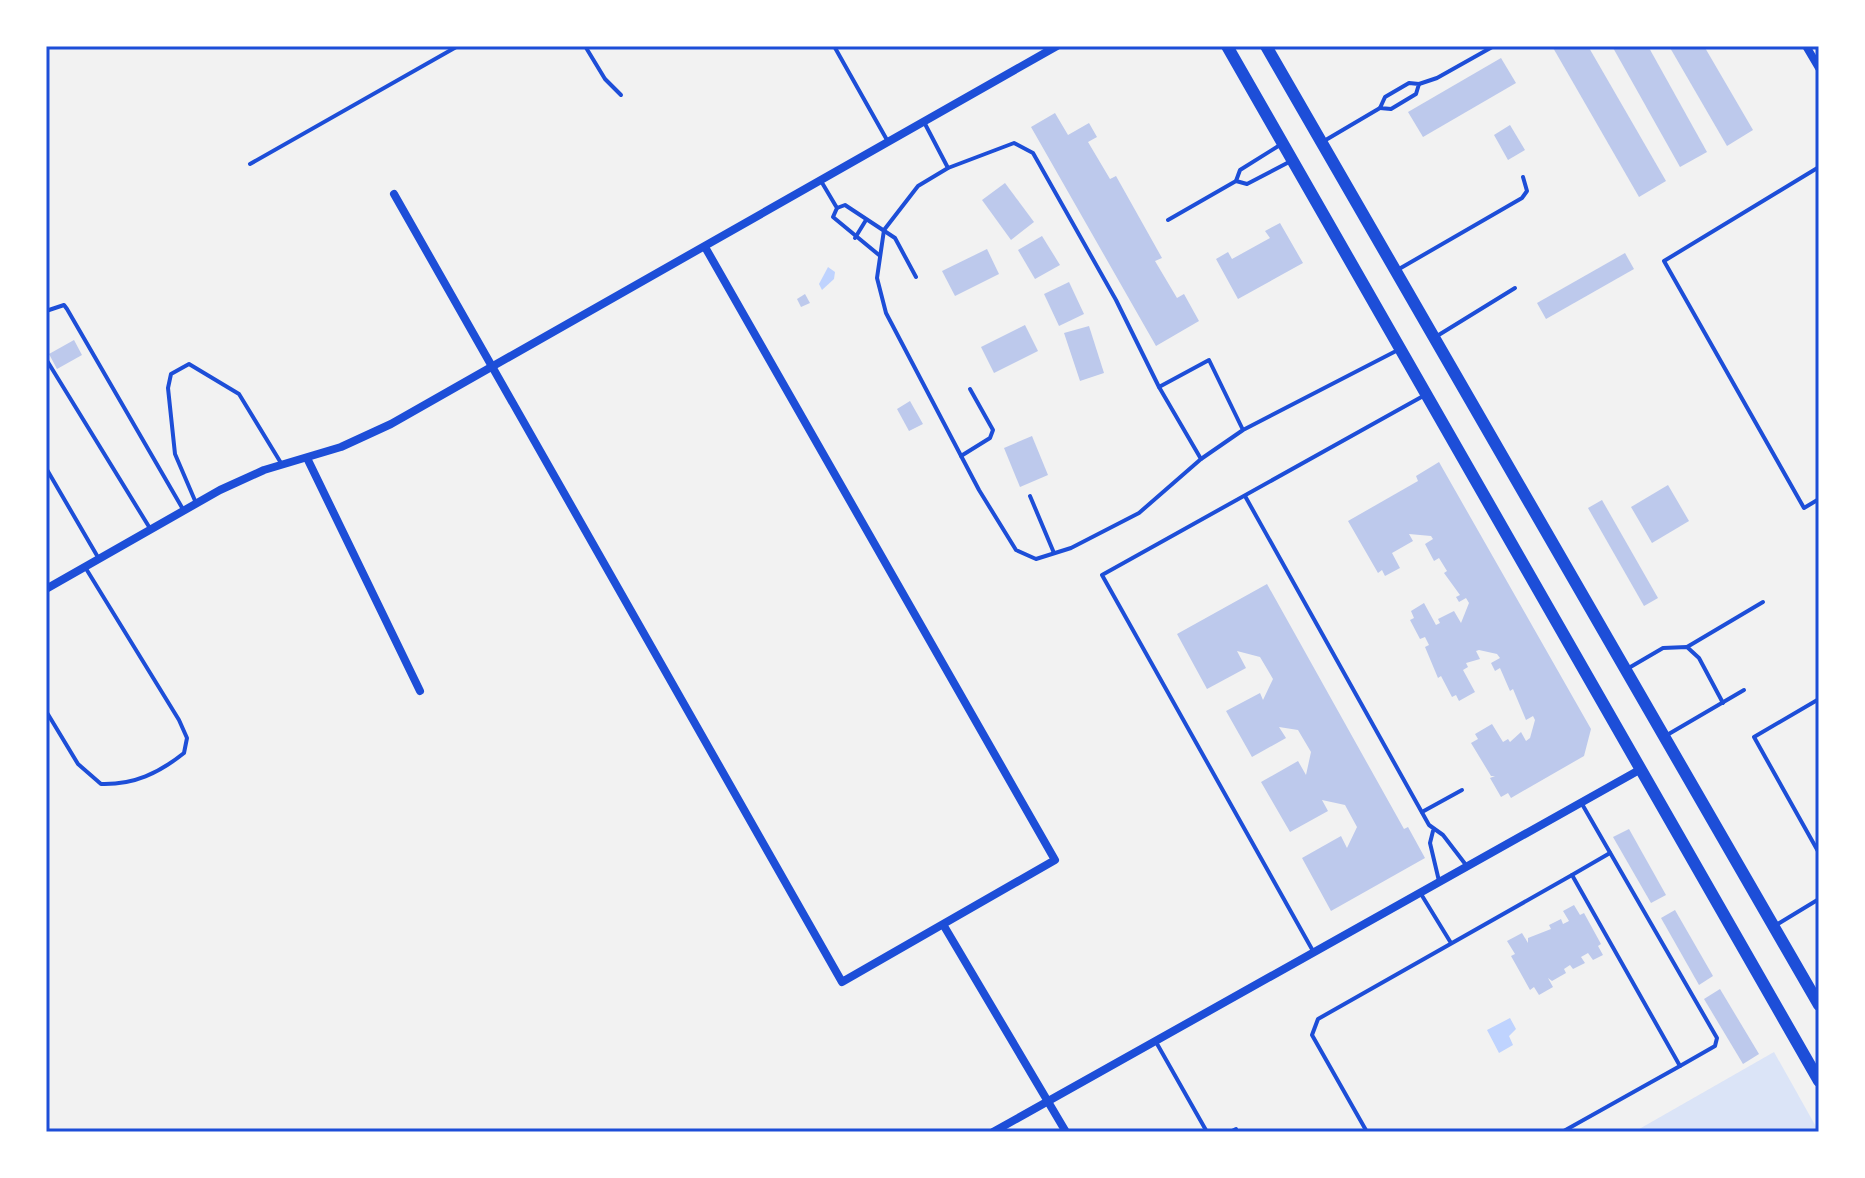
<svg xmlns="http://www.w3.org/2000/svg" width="1865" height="1178" font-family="Figtree,sans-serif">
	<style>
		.green { fill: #dbe4f7 }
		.water { fill: #bfd3fe }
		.building { fill: #bdc9ec }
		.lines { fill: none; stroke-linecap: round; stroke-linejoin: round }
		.service { stroke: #1d4ed8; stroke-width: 4 }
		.minor { stroke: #1d4ed8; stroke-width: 8 }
		.primary { stroke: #1d4ed8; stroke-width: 12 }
		.neatline { fill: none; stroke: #1d4ed8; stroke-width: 3 }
	</style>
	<rect width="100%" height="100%" fill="#f2f2f2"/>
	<path class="green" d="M1774,1052L1819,1132H1634Z"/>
	<g class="water">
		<path d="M828,267L835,272L834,279L822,290L819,284Z"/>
		<path d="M1510,1018L1516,1029L1509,1036L1513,1045L1499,1053L1487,1030Z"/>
	</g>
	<g class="building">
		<path d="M1552,46H1588L1666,181L1639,197Z"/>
		<path d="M1612,46H1648L1707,152L1680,167Z"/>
		<path d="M1669,46H1704L1753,130L1727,146Z"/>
		<path d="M1501,58L1516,83L1423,137L1408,112Z"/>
		<path d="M1055,113L1068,135L1089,123L1097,137L1088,142L1110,179L1116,176L1162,258L1155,261L1177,298L1184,294L1199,321L1156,346L1031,127Z"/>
		<path d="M1510,125L1525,150L1508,160L1494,135Z"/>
		<path d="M1005,183L1034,222L1011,240L982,200Z"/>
		<path d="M1280,223L1303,263L1238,299L1216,259L1228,252L1232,259L1270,238L1265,231Z"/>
		<path d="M1042,236L1060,265L1035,279L1018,250Z"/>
		<path d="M987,249L999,274L955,296L942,271Z"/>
		<path d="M1625,253L1634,269L1546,319L1537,303Z"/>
		<path d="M1069,282L1084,314L1059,326L1044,294Z"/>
		<path d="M805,294L810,303L801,307L797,299Z"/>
		<path d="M1025,325L1038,351L994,373L981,347Z"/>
		<path d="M1089,326L1104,373L1080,381L1064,333Z"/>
		<path d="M74,340L82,355L57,369L49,354Z"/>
		<path d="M910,401L923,424L909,431L897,409Z"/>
		<path d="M1032,436L1048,475L1020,487L1004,448Z"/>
		<path d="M1439,462L1591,729L1584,756L1511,798L1508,793L1501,797L1490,778L1495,776H1491L1471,743L1478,739L1475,734L1492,724L1503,742L1508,739L1510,742L1521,732L1526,741L1530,738L1535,720L1533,716L1526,720L1513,689L1510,691L1500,668L1495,671L1491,663L1500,658L1497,654L1479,650L1476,651L1480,659L1466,663L1468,667L1463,670L1475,692L1459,701L1456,695L1452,697L1441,676L1438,678L1425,647L1429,645L1425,637L1420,639L1410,620L1414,618L1411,611L1424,603L1436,625L1440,623L1438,619L1454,611L1461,623L1469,603L1466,598L1459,602L1456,597L1460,595L1444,573L1447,571L1439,558L1434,561L1425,544L1433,539L1431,536L1409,534L1413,541L1392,553L1400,568L1385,576L1382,570L1378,573L1348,521L1418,481L1416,476Z"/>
		<path d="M1668,485L1689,521L1652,543L1631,507Z"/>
		<path d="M1602,500L1658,598L1644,606L1588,508Z"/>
		<path d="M1267,584L1404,829L1408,827L1425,858L1331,911L1302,858L1341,836L1347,848L1357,827L1345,805L1322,800L1328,811L1290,832L1261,782L1298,761L1306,775L1311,752L1298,730L1279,727L1286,738L1252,757L1226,711L1260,693L1263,700L1273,679L1260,657L1237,651L1246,668L1207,689L1177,634Z"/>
		<path d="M1629,829L1666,895L1651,903L1613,837Z"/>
		<path d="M1574,905L1580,915L1584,913L1601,944L1598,946L1603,955L1593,960L1588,953L1581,957L1585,963L1573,969L1570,965L1564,969L1566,973L1552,981L1548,978L1553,987L1539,995L1534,987L1530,990L1511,956L1515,954L1507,941L1522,933L1528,943V938L1551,929L1549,925L1561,919L1563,924L1569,921L1563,911Z"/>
		<path d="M1675,910L1713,976L1699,985L1661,918Z"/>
		<path d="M1720,989L1759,1054L1743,1064L1704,999Z"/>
	</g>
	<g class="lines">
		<g class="service">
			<path d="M585,46L605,79L621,95"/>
			<path d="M834,46L887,140"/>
			<path d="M1409,83L1419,84L1416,94L1391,109L1380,108L1385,97Z"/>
			<path d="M1419,84L1437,78L1494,46"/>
			<path d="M924,122L948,168"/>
			<path d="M1324,141L1380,108"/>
			<path d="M250,164L458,46"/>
			<path d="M1819,167L1664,261L1804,508L1819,499"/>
			<path d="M821,181L837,208L833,217L879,255"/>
			<path d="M1236,181L1247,184L1291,161"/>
			<path d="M837,208L845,205L895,238L916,277"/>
			<path d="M1168,220L1236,181L1240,170L1280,145"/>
			<path d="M855,238L866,220"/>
			<path d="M1399,269L1522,198L1527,191L1523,177"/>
			<path d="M46,311L64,305L67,309L184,511"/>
			<path d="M1437,336L1515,288"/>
			<path d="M46,359L151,530"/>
			<path d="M1159,387L1201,459"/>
			<path d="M1243,430L1209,360L1159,387L1116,300L1033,153L1014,143L948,168L918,186L884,230L877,278L886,313L979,490L1016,550L1036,559L1071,548L1139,513L1201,459L1243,430L1398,350"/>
			<path d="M961,456L990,438L993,430L970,389"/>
			<path d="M46,468L99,559"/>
			<path d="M1030,496L1054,553"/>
			<path d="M1245,496L1429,825L1443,835L1466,865"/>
			<path d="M196,503L175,454L168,388L171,374L189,364L239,394L281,463"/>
			<path d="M1687,647L1763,602"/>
			<path d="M1627,669L1663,648L1687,647L1699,658L1723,703"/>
			<path d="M1819,699L1754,737L1819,853"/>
			<path d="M46,711L78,764L101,784C134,785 159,773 184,753L187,738L179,720L85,567"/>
			<path d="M1667,735L1744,690"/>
			<path d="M1582,804L1717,1038L1715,1046L1680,1066"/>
			<path d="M1422,812L1462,790"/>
			<path d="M1433,831L1430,843L1439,881"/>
			<path d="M1572,875L1610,853"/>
			<path d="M1421,894L1451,943"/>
			<path d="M1776,925L1819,899"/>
			<path d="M1313,951L1102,575L1425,395"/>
			<path d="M1156,1042L1207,1132"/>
			<path d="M1230,1132L1236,1129"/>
			<path d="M1367,1132L1312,1035L1318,1019L1572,875L1680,1066L1562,1132"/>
		</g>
		<g class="minor">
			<path d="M1806,46L1819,68"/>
			<path d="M394,194L842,982L1055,860L705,247"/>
			<path d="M307,458L420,691"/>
			<path d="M46,589L220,490L264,470L341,447L391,424L1057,46"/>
			<path d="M944,926L1066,1132"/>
			<path d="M993,1132L1641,769"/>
		</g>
		<g class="primary">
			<path d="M1227,46L1819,1081"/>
			<path d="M1266,46L1819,1005"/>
		</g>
	</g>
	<rect width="1865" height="1178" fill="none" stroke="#ffffff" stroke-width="96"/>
	<rect x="48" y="48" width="1769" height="1082" class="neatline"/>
</svg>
